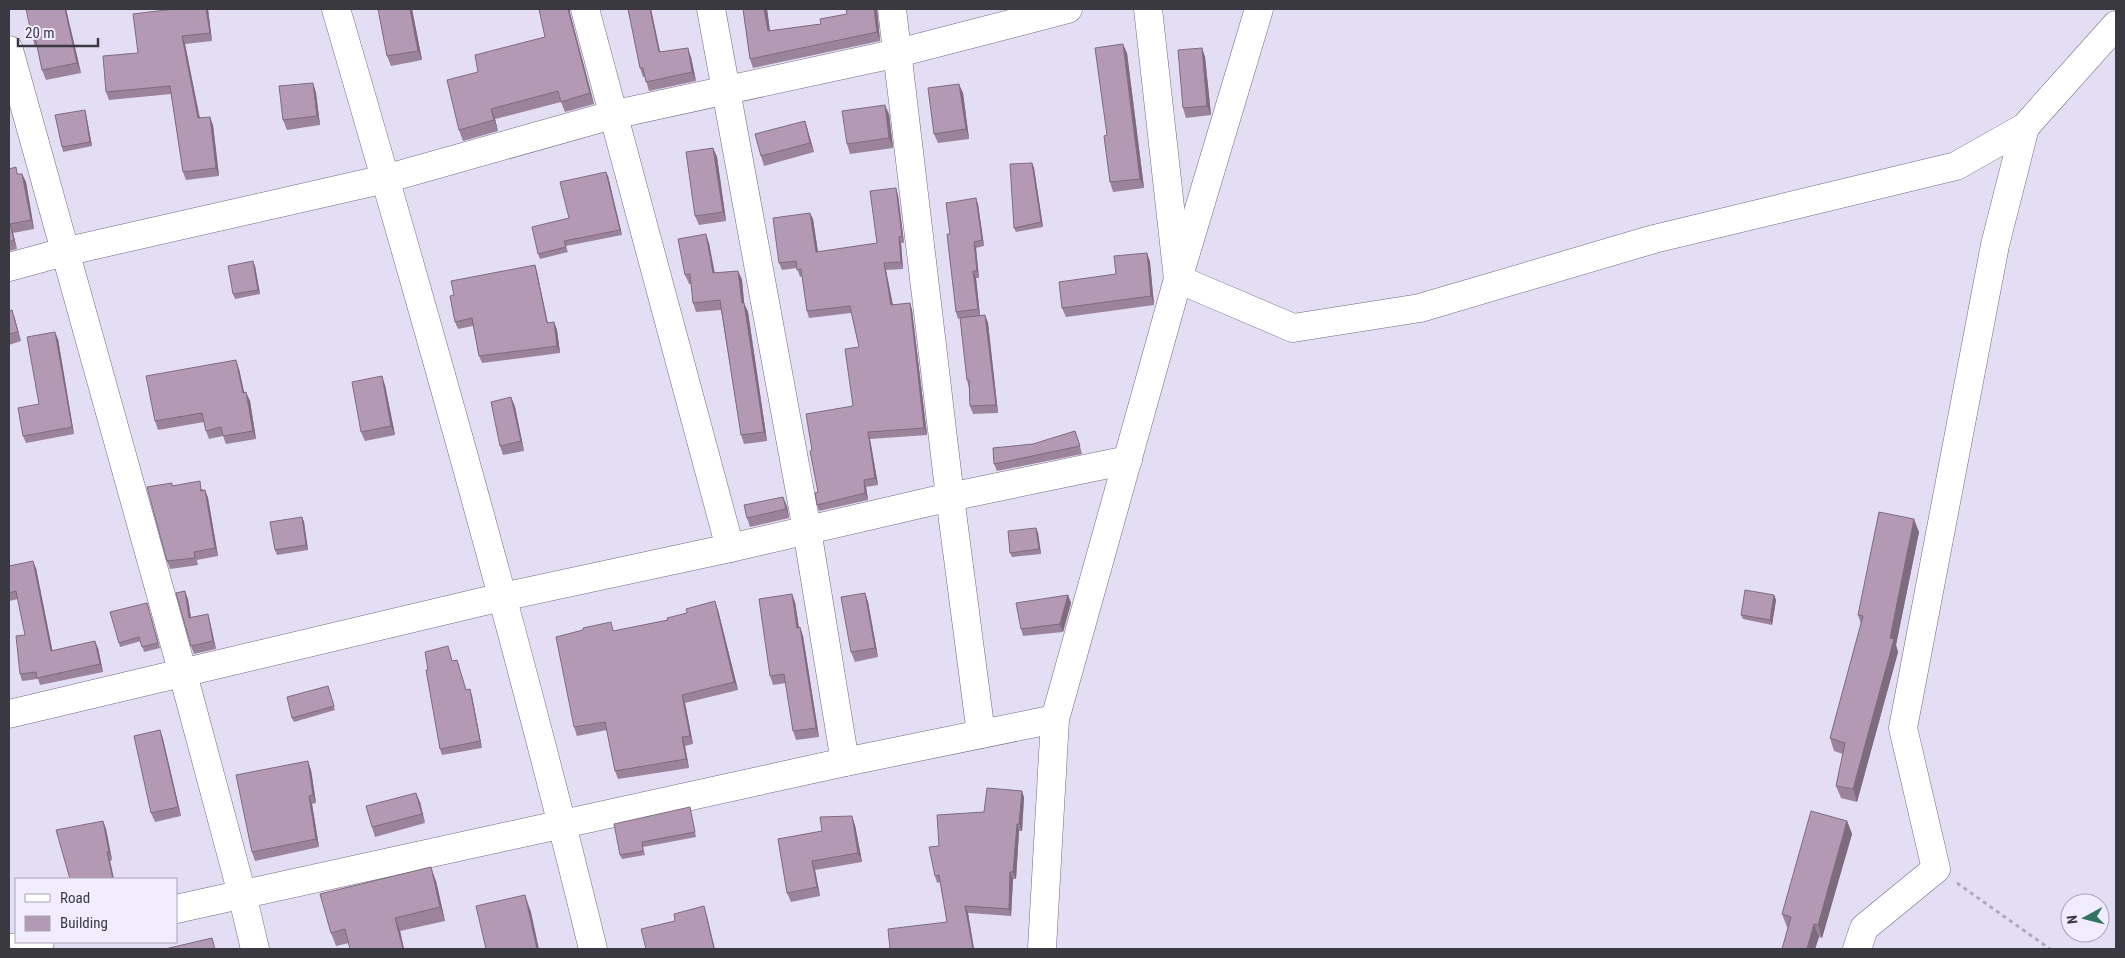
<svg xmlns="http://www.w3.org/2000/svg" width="2125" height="958" font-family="'Roboto Condensed',sans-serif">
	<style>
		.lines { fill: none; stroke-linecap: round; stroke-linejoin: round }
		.street-casing { stroke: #706b7f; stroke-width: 29 }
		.secondary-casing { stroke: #706b7f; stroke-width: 29 }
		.path { stroke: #aea9bb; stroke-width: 3; stroke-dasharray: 4 4; stroke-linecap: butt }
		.street { stroke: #fff; stroke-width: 28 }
		.secondary { stroke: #fff; stroke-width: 28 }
		.wall { fill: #9b849b }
		.shaded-wall { fill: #7e6b7e }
		.building { fill: #b499b4; stroke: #7e6b7e }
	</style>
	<rect width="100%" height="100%" fill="#e4def5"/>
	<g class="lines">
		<defs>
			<g id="street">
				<path d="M585,9L730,548"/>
				<path d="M711,9L807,530L845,762"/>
				<path d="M892,9L950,497L981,734"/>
				<path d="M1148,9L1178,279L1293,328L1420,308L1654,239L1956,166L2025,127L2116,25"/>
				<path d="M9,50L183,674L242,894L255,949"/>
				<path d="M385,179L612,115L898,53L1068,9"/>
				<path d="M9,714L502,597L730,548L950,497L1128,460"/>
				<path d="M176,909L845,762L1055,719"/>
				<path d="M9,949L40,942"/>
				<path d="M1857,949L1864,928L1936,869L1903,728L1995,245L2025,127"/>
			</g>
			<g id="secondary">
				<path d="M336,9C427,321 516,634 593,949"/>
				<path d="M9,267L64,252L385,179"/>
				<path d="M1042,949L1055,719L1178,279L1259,9"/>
			</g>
		</defs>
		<use href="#street" class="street-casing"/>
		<use href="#secondary" class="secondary-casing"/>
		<path class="path" d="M1957,883L2050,949"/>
		<use href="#street" class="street"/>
		<use href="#secondary" class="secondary"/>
	</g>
	<g class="wall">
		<path d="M66,9L81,73L46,80L42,70L37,46H35L32,37Z"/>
		<path d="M208,9L212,41L185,44L200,118L213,125L219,176L186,180L183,172L171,94L109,100L106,92L138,53Z"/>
		<path d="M378,9H412L422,60L391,66L387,56Z"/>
		<path d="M539,9H570V13L594,104L565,112L561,102L495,119L498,131L463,141L459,130L478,72L545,37Z"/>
		<path d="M628,9H651L660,52L691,57L696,81L649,91L645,77H643L640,68Z"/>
		<path d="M743,9H767L770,31L821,24L847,14L846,9H877L880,41L753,68L750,59Z"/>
		<path d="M1202,48L1205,57L1211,115L1186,118L1183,108Z"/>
		<path d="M1127,53L1144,188L1113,192L1110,182L1107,135Z"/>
		<path d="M313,83L316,93L320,125L287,130L283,120Z"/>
		<path d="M963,93L969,139L938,143L934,134Z"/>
		<path d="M85,110L86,114L92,146L63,152L62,147Z"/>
		<path d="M889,114L893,148L850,154L847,144Z"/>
		<path d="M805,121L808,131L814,152L764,166L761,156Z"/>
		<path d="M713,148L717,157L726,221L699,225L695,216Z"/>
		<path d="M1032,163L1034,168L1043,227L1016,232L1014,228Z"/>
		<path d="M9,169L18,174H22L26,182L34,229L13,233L17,249L9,251Z"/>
		<path d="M608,176L622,235L566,246L568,252L540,259L538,254L569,218Z"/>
		<path d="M898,195L904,243H901L903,269L886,270L893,305L910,303L912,310L927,435L870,439L878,485L866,487L868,500L819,511L817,505L818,492L812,450L853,406L859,347L851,313L809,318L807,311L802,276L800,277L797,268L782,270L779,263L813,219L818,252L877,243Z"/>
		<path d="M976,198L978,204L984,246L976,248L979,278H976L980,315H985L988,323L998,413L973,414L970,406L969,388L967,380L960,318L958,319L956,312L950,234Z"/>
		<path d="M709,243L715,273L738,271L742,280L744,303L748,312L767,441L744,444L741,435L721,310L696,312L693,303L691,284H689L685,275Z"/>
		<path d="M1147,253L1150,262L1154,305L1066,317L1062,308L1116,274Z"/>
		<path d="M535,265L537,272L548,323L554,322L557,330L560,353L482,363L479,356L473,326L458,329L455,322L454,295Z"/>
		<path d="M255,266L260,294L235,299L233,294Z"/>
		<path d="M12,310L21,341L9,345V311Z"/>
		<path d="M58,339L74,434L26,443L23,436L39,404Z"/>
		<path d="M239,369L244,392L250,401L256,439L226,444L223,436L209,439L206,431L204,422L158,430L155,421Z"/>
		<path d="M385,385L395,435L365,441L361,432Z"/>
		<path d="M511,397L515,407L524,451L503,455L500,446Z"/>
		<path d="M1078,439L1082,454L997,471L994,464Z"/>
		<path d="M173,486L203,489V490H205L208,498L218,556L197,560L198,565L170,569L167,561Z"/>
		<path d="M787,506L789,518L750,527L747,518Z"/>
		<path d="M302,517L304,522L308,550L277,555L275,550Z"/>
		<path d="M1036,528L1038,533L1041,554L1012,557L1010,553Z"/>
		<path d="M1919,532L1896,645L1898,652L1857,802L1841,798L1836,786L1843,754L1834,751L1830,738L1861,624L1858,615Z"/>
		<path d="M9,566L36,568L52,650L98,648L103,672L40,685L38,679L22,681L20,674L25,635L18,599L9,601Z"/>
		<path d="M865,593L868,602L878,657L855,662L851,652Z"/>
		<path d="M1068,595L1071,603L1063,632L1023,636L1021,629Z"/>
		<path d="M1774,595L1776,600L1772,625L1743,619L1741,615Z"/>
		<path d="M188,599L191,617L208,614L210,622L216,649L194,654L191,646Z"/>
		<path d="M795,602L799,627H800L803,636L819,737L796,740L793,731L786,683L773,685L770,676Z"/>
		<path d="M147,603L160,648L144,652L141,641L120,647L119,643Z"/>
		<path d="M718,610L738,690L685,703L693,744L685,746L689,768L618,779L615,771L607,730L577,736L574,727L614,631Z"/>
		<path d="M450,653L452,661L457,660L466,690L472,696L482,748L442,755L440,749L428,670Z"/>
		<path d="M328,686L335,710L294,722L292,718Z"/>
		<path d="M160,730L163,739L181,816L155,822L151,813Z"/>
		<path d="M311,770L316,803L312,804L319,847L255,861L252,852Z"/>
		<path d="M1024,797L1022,831H1019L1016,879H1013L1011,916L968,913L974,949H890L947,922L940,882L937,883L935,876L939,846L984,812Z"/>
		<path d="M420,802L425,823L375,837L372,827Z"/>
		<path d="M690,807L696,837L643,847L645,855L622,859L620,855Z"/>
		<path d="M103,821L106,829L112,860L70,879Z"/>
		<path d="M1847,821L1852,834L1822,938L1819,937L1815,949H1782L1788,928L1787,927L1782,914Z"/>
		<path d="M855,825L862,862L815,870L820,896L791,902L787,893L778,839Z"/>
		<path d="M436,881L445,921L400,931L404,949H350L349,943L336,946L331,933Z"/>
	</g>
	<g class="shaded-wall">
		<path d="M65,9H66L81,73L77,63Z"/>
		<path d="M206,9H208L212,41L210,33Z"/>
		<path d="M410,9H412L422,60L418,51Z"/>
		<path d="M568,9H570V13L594,104L590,93Z"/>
		<path d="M650,9H651L662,61L659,52Z"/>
		<path d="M764,9H767L771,40L768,31Z"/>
		<path d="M874,9H877L880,41L877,32Z"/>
		<path d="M182,36L185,44L201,126L198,118Z"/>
		<path d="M1123,44L1127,53L1144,188L1140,179Z"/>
		<path d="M688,48L691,57L696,81L692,72Z"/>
		<path d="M1202,48L1205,57L1211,115L1207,106Z"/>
		<path d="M313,83L316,93L320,125L317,116Z"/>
		<path d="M959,84L963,93L969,139L966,129Z"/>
		<path d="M885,105L889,114L893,148L889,138Z"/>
		<path d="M491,109L495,119L498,131L494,120Z"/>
		<path d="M85,110L86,114L92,146L90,142Z"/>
		<path d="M210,117L213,125L219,176L216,168Z"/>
		<path d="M805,121L808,131L814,152L810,143Z"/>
		<path d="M713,148L717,157L726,221L723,212Z"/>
		<path d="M1032,163L1034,168L1043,227L1041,222Z"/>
		<path d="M606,172L608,176L622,235L620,230Z"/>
		<path d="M22,174L26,182L34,229L31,220Z"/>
		<path d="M896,188L898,195L904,243L902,236Z"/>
		<path d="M976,198L978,204L984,246L982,240Z"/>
		<path d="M810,213L813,219L819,259L816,252Z"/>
		<path d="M10,224L13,233L17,249L14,240Z"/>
		<path d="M706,234L709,243L716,282L713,273Z"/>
		<path d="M899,237L901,243L903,269L901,262Z"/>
		<path d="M974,242L976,248L979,278L977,271Z"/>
		<path d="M1147,253L1150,262L1154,305L1151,296Z"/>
		<path d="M253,261L255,266L260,294L258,290Z"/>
		<path d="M884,263L886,270L894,312L891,305Z"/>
		<path d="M535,265L537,272L549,331L547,323Z"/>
		<path d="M738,271L742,280L745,312L742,303Z"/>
		<path d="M973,271L976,278L980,316L978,309Z"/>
		<path d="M744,303L748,312L767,441L764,432Z"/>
		<path d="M910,303L912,310L927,435L924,428Z"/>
		<path d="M12,310L15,319L21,341L18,332Z"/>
		<path d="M985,315L988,323L998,413L996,405Z"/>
		<path d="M554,322L557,330L560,353L557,346Z"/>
		<path d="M55,332L58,339L74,434L72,427Z"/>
		<path d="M236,360L239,369L246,401L243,393Z"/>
		<path d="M382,376L385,385L395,435L391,426Z"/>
		<path d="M246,392L250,401L256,439L253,431Z"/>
		<path d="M511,397L515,407L524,451L521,441Z"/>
		<path d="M868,432L870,439L878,485L875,478Z"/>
		<path d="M864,480L866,487L868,500L865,493Z"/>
		<path d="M205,490L208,498L218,556L215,548Z"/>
		<path d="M783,497L787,506L789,518L786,509Z"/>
		<path d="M302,517L304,522L308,550L306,545Z"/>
		<path d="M1914,519L1919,532L1896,645L1898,652L1857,802L1853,789L1890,638Z"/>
		<path d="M1036,528L1038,533L1041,554L1039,549Z"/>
		<path d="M33,561L36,568L54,658L51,651Z"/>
		<path d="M185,591L188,599L192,626L189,618Z"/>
		<path d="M865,593L868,602L878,657L875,648Z"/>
		<path d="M792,594L795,602L800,636L797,628Z"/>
		<path d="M1068,595L1071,603L1063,632L1060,624Z"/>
		<path d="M1774,595L1776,600L1772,625L1770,620Z"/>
		<path d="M715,601L718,610L738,690L734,682Z"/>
		<path d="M208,614L210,622L216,649L213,641Z"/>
		<path d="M800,627L803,636L819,737L816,728Z"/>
		<path d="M95,641L98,648L103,672L100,664Z"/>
		<path d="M470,689L472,696L482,748L480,741Z"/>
		<path d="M682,695L685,703L693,744L690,736Z"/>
		<path d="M160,730L163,739L181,816L178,807Z"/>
		<path d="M682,737L685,746L689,768L686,759Z"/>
		<path d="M308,761L311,770L316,803L313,795Z"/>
		<path d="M1022,791L1024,797L1022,831L1019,824Z"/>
		<path d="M416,793L420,802L425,823L422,814Z"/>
		<path d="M309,796L312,804L319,847L316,839Z"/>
		<path d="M852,816L855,825L862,862L858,853Z"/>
		<path d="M103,821L106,829L112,860L109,852Z"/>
		<path d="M1847,821L1852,834L1822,938L1818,925Z"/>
		<path d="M1017,824L1019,831L1016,879L1013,872Z"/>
		<path d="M107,852L110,860L114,879H113Z"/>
		<path d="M812,861L815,870L820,896L817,887Z"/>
		<path d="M431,867L436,881L445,921L440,907Z"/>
		<path d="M1010,872L1013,879L1011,916L1009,909Z"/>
		<path d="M525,895L531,912L539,949H537Z"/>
		<path d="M704,906L707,916L715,949H714Z"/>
		<path d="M965,906L968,913L974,949H973Z"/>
		<path d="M395,918L400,931L404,949H403Z"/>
		<path d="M1814,924L1819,937L1815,949H1807Z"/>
	</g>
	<g class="building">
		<path d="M26,9H65L77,63L42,70L35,36L32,37Z"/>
		<path d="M174,9H206L210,33L182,36L198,118L210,117L216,168L183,172L170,86L106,92L103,56L138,53L133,14Z"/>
		<path d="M378,9H410L418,51L387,56Z"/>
		<path d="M539,9H568L590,93L561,102L558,91L491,109L494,120L459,130L447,80L478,72L475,55L545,37Z"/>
		<path d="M628,9H650L659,52L688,48L692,72L646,82L643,68H640Z"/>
		<path d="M743,9H764L768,31L821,24L820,19L847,14L846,9H874L877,32L750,59Z"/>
		<path d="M1123,44L1140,179L1110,182L1104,136L1107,135L1095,48Z"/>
		<path d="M1202,48L1207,106L1183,108L1178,50Z"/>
		<path d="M313,83L317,116L283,120L279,86Z"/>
		<path d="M959,84L966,129L934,134L928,88Z"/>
		<path d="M885,105L889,138L847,144L842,111Z"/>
		<path d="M85,110L90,142L62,147L55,115Z"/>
		<path d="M805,121L810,143L761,156L755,134Z"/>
		<path d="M713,148L723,212L695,216L686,152Z"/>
		<path d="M1032,163L1041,222L1014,228L1010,164Z"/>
		<path d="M16,167L17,174H22L31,220L10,224L14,240L9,242V169Z"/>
		<path d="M606,172L620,230L564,241L566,247L538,254L532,227L569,218L560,182Z"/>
		<path d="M896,188L902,236L899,237L901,262L884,263L891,305L910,303L924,428L868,432L875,478L864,480L865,493L817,505L815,493L818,492L810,451L812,450L806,414L853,406L845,349L859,347L850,306L807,311L801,269L797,270L796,261L779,263L773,218L810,213L816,252L877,243L870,191Z"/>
		<path d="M976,198L982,240L974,242L977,271H973L978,309L956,312L947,234H950L946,203Z"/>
		<path d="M706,234L713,273L738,271L742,303H744L764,432L741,435L720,300L693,303L690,274L685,275L678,239Z"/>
		<path d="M1147,253L1151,296L1062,308L1059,282L1116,274L1114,256Z"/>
		<path d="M253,261L258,290L233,294L228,266Z"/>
		<path d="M535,265L547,323L554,322L557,346L479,356L472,318L455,322L450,296L454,295L451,281Z"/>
		<path d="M12,310L18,332L9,334V311Z"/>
		<path d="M985,315L996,405L970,406L969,380H967L960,318Z"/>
		<path d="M55,332L72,427L23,436L18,408L39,404L27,337Z"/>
		<path d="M236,360L243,393L246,392L253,431L223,436L221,427L206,431L202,413L155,421L146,376Z"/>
		<path d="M382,376L391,426L361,432L352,382Z"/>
		<path d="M511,397L521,441L500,446L491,402Z"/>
		<path d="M1075,431L1080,446L994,464L993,448L1033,444Z"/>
		<path d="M200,481L201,491L205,490L215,548L194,552L195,558L167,561L147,487L172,483V486Z"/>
		<path d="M783,497L786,509L747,518L744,505Z"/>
		<path d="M1879,512L1914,519L1890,638L1894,639L1853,789L1836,786L1845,743L1830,738L1863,616L1858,615Z"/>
		<path d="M302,517L306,545L275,550L270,522Z"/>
		<path d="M1036,528L1039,549L1010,553L1008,531Z"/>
		<path d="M33,561L51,651L95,641L100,664L37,678L36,672L20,674L16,636L25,635L16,591L9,593V566Z"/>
		<path d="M1745,590L1774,595L1770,620L1741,615Z"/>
		<path d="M185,591L189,618L208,614L213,641L191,646L176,593Z"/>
		<path d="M865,593L875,648L851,652L841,597Z"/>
		<path d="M792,594L797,628L800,627L816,728L793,731L784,674L770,676L759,599Z"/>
		<path d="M1068,595L1060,624L1021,629L1016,603Z"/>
		<path d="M715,601L734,682L682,695L690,736L682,737L686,759L615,771L605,722L574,727L556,637L583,630V628L611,622L613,631L668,620L667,618L687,613L686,609Z"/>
		<path d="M147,603L158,643L142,647L139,637L119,643L110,612Z"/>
		<path d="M448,646L452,661L457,660L466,690L470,689L480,741L440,749L426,670H428L425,652Z"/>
		<path d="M328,686L334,706L292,718L287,697Z"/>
		<path d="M160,730L178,807L151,813L134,736Z"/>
		<path d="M308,761L313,795L309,796L316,839L252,852L236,775Z"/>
		<path d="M987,788L1022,791L1019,824H1017L1013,872H1010L1009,909L965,906L973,949H890L888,929L947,922L939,875L935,876L929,847L939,846L937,815L984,812Z"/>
		<path d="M416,793L422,814L372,827L366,806Z"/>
		<path d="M690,807L695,832L642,842L643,851L620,855L614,824Z"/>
		<path d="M1811,811L1847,821L1818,925L1814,924L1807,949H1782L1791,917L1782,914Z"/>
		<path d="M852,816L858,853L812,861L817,887L787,893L778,839L822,831L820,817Z"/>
		<path d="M103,821L109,852H107L113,879H70L56,830Z"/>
		<path d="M431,867L440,907L395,918L403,949H350L345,929L331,933L320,894Z"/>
		<path d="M525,895L537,949H486L476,906Z"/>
		<path d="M704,906L714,949H646L641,929L675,921L674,914Z"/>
		<path d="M212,938L215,949H165Z"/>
	</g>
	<rect width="2125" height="958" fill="none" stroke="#3a3841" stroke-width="20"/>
	<rect x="15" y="878" width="162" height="65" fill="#f1ecff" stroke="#a8a4b3"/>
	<rect x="25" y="894" width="25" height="8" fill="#ffffff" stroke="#a8a4b3"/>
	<text x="60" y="903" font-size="15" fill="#3a3841">Road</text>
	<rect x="25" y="916" width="25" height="15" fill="#b499b4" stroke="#a8a4b3"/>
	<text x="60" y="928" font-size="15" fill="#3a3841">Building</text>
	<g transform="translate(2085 918) rotate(263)"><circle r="24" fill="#f1ecff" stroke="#a8a4b3"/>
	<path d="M0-4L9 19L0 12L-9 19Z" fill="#357463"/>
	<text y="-8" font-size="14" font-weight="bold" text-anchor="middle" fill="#3a3841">N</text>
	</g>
	<path d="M18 38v8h80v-8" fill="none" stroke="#3a3841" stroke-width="2.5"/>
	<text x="25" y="38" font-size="15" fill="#3a3841" stroke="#f1ecff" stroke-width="4" paint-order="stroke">20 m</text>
</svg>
